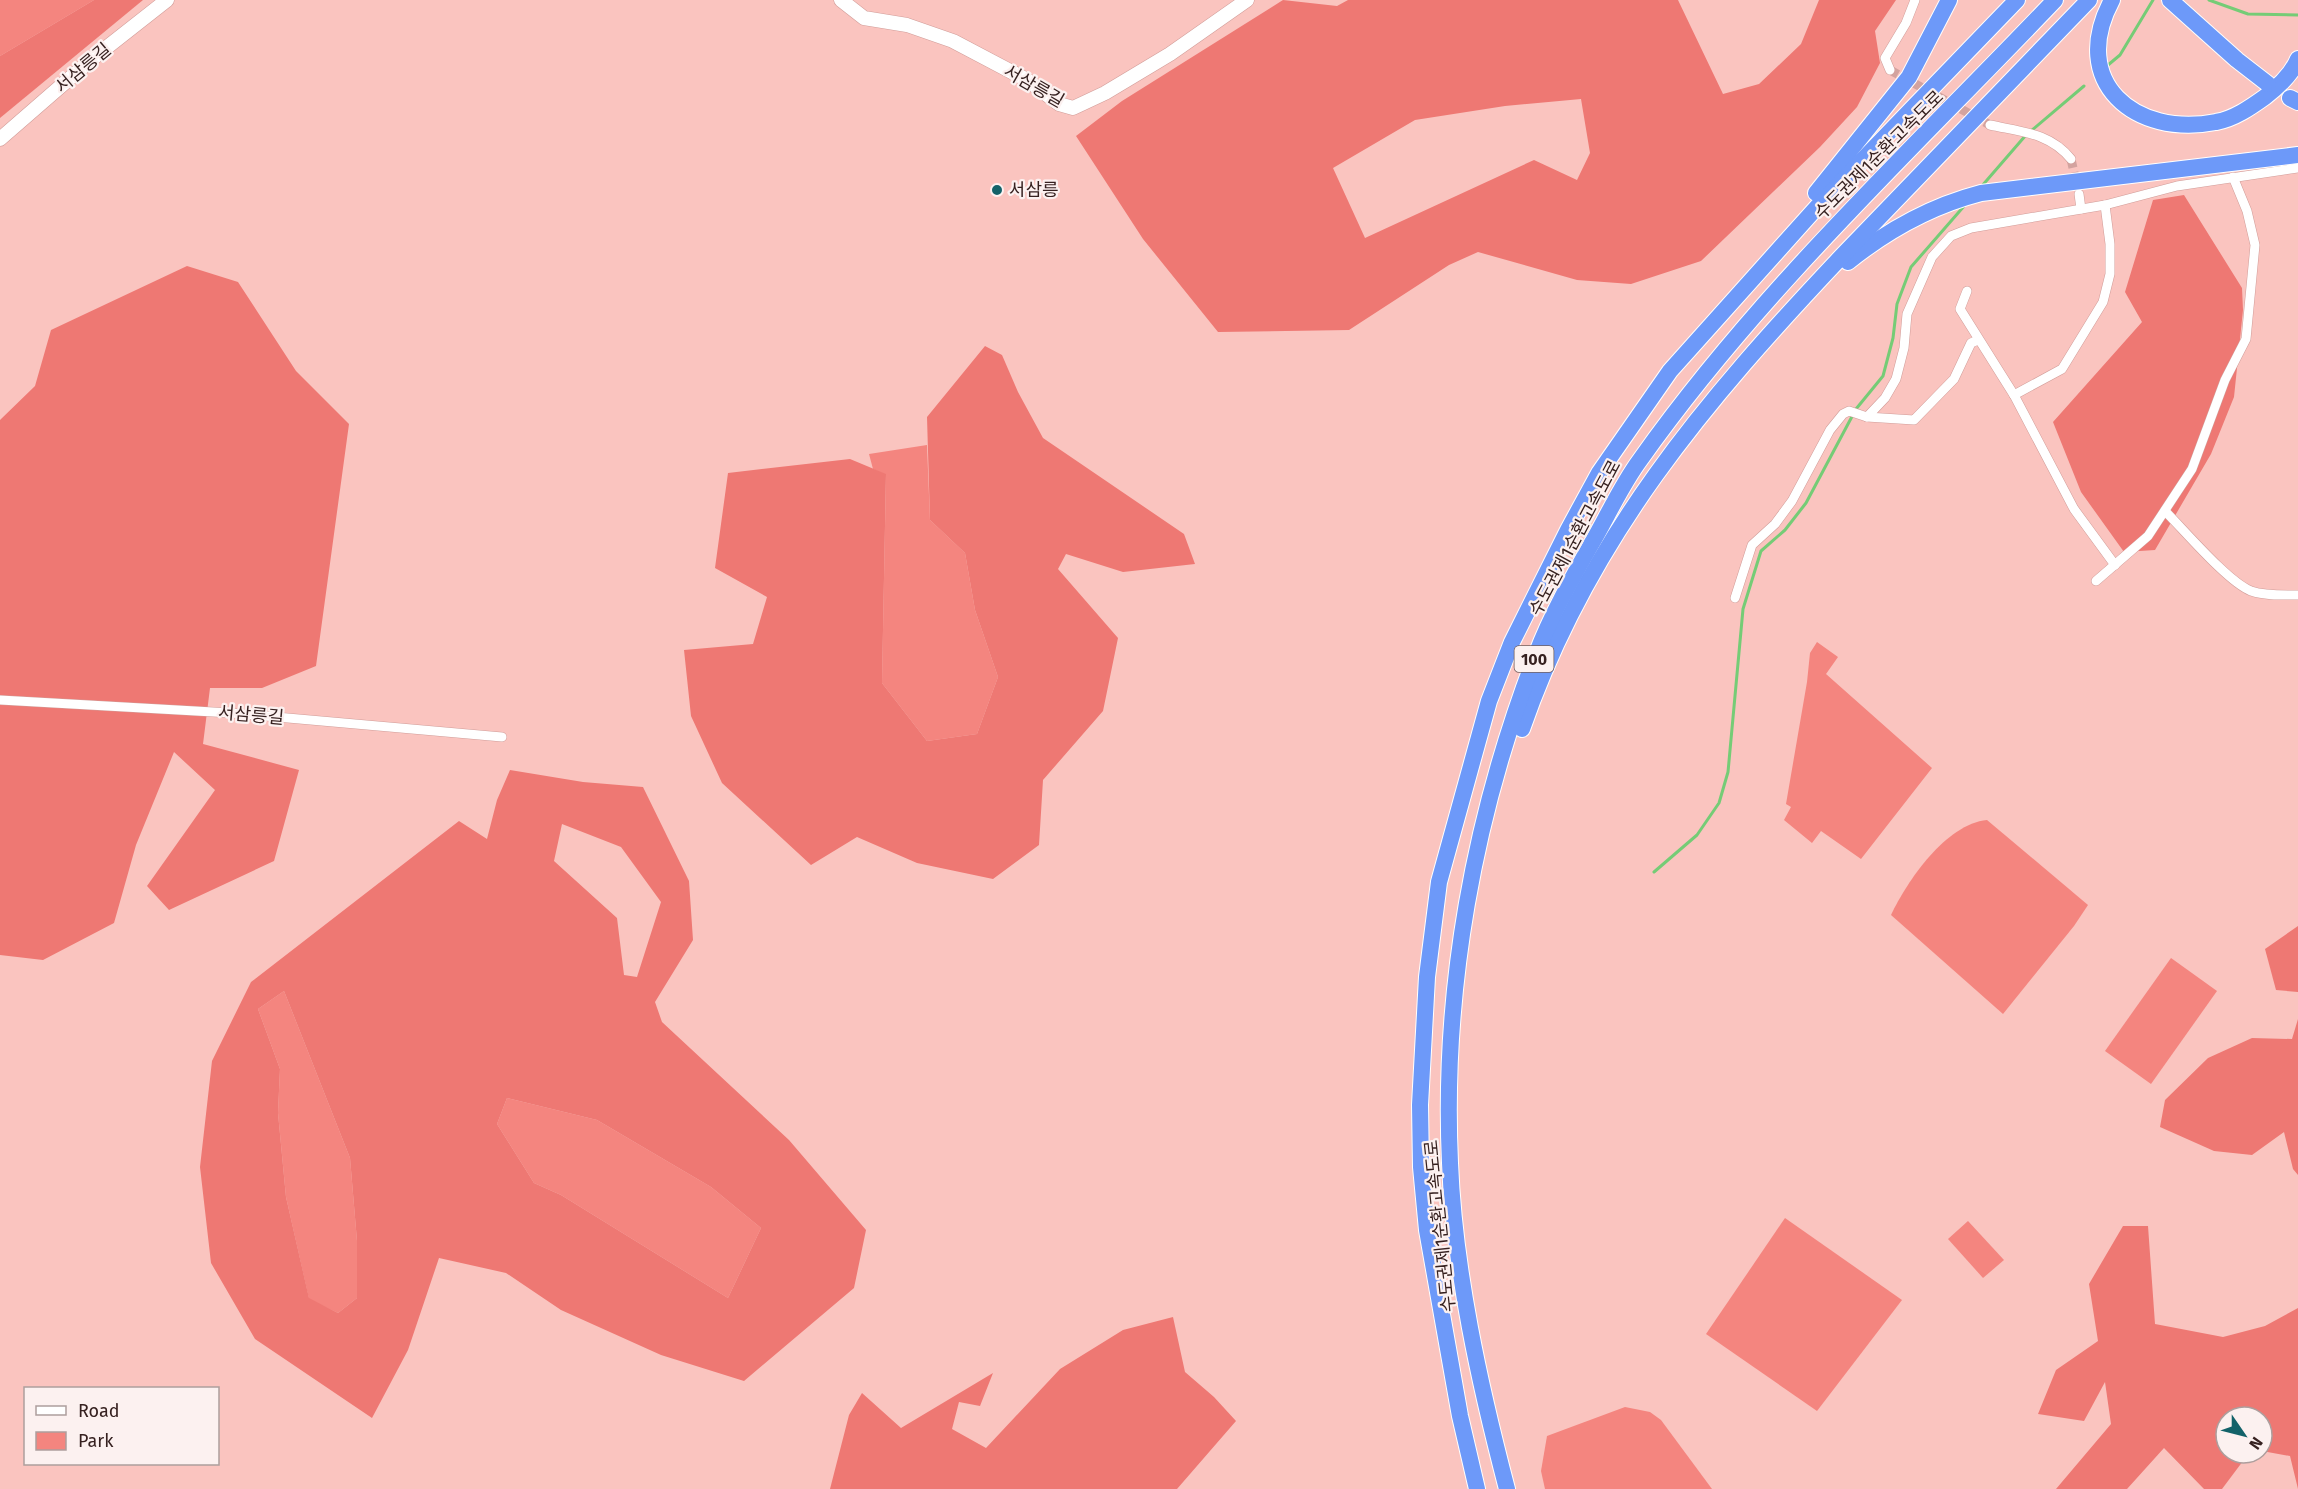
<svg xmlns="http://www.w3.org/2000/svg" width="2298" height="1489" font-family="'Fira Sans','Noto Sans KR',sans-serif">
	<style>
		.green { fill: #f4857f }
		.forest { fill: #ee7873; fill-rule: evenodd }
		.lines { fill: none; stroke-linecap: round; stroke-linejoin: round }
		.stream { stroke: #75cc76; stroke-width: 3 }
		.street-tunnel { stroke: #d3a39f; stroke-width: 9; stroke-dasharray: 9 4.5; stroke-linecap: butt }
		.street-casing { stroke: #d19d99; stroke-width: 10 }
		.secondary-casing { stroke: #d19d99; stroke-width: 15 }
		.highway-casing { stroke: #fff; stroke-width: 18 }
		.street { stroke: #fff; stroke-width: 9 }
		.secondary { stroke: #fff; stroke-width: 14 }
		.highway { stroke: #6d99f9; stroke-width: 16 }
		.poi-dot { fill: #136269; stroke: #fcf1f0; stroke-width: 2 }
		.labels { text-anchor: middle; dominant-baseline: central; stroke-width: 4.5; stroke-linejoin: round; paint-order: stroke }
		.shield { fill: #fcf1f0; stroke: #715f5e; stroke-width: 1.5 }
		.shield-label { font-size: 16px; font-weight: bold; fill: #362120 }
		.street-label { font-size: 18px; fill: #362120; stroke: #fcf1f0 }
		.poi-label { font-size: 18px; fill: #362120; stroke: #fcf1f0; text-anchor: start }
	</style>
	<rect width="100%" height="100%" fill="#fac4bf"/>
	<g class="green">
		<path d="M0,0H94L0,56Z"/>
		<path d="M927,445L930,520L965,553L975,610L998,677L977,734L927,741L882,683L886,475L873,469L869,454Z"/>
		<path d="M1817,642L1838,657L1826,674L1932,768L1861,859L1821,831L1812,843L1784,820L1791,807L1786,804L1807,682L1810,653Z"/>
		<path d="M1987,820L2088,905L2074,926L2003,1014L1891,915C1907,881 1946,824 1987,820Z"/>
		<path d="M2171,958L2217,991L2151,1084L2105,1051Z"/>
		<path d="M284,991L350,1158L357,1241V1298L338,1313L309,1299L286,1197L278,1113L280,1069L258,1009Z"/>
		<path d="M507,1098L597,1120L711,1187L761,1228L728,1298L561,1195L534,1183L497,1124Z"/>
		<path d="M1785,1218L1902,1300L1817,1411L1706,1334Z"/>
		<path d="M1968,1221L2004,1260L1983,1278L1948,1239Z"/>
		<path d="M1625,1407L1650,1412L1661,1420L1712,1489H1545L1541,1471L1547,1436Z"/>
	</g>
	<g class="forest">
		<path d="M94,0H143L0,118V56Z"/>
		<path d="M1283,0L1337,6L1348,0H1678L1723,94L1759,84L1801,44L1819,0H1896L1875,31L1880,63L1857,107L1820,147L1701,261L1631,284L1577,280L1478,252L1449,265L1349,330L1218,332L1143,239L1076,136L1122,101ZM1581,99L1590,153L1577,180L1534,160L1365,238L1333,168L1415,120L1505,106Z"/>
		<path d="M2184,195L2242,288L2243,310L2234,397L2211,454L2155,550L2124,552L2081,492L2053,422L2142,322L2125,292L2153,200Z"/>
		<path d="M187,266L238,282L296,371L349,424L316,666L262,688H210L203,744L299,770L274,861L169,910L147,886L215,790L174,752L136,845L114,923L43,960L0,955V420L35,386L51,330Z"/>
		<path d="M985,346L1002,355L1018,392L1043,438L1184,534L1195,564L1123,572L1066,554L1058,569L1118,638L1103,711L1043,780L1039,845L993,879L917,863L857,837L811,865L722,783L691,716L684,650L753,644L767,597L715,568L728,473L850,459L886,474L882,683L927,741L977,734L998,677L975,610L965,553L930,520L927,417Z"/>
		<path d="M510,770L583,782L643,787L689,881L693,940L655,1002L662,1022L789,1140L866,1230L854,1288L744,1381L661,1355L561,1310L506,1273L439,1258L408,1350L372,1418L255,1339L211,1263L200,1167L212,1061L251,982L459,821L487,839L497,800ZM562,824L621,847L661,902L637,977L624,975L617,918L554,861ZM284,991L350,1158L357,1241V1298L338,1313L309,1298L286,1197L278,1113L280,1069L258,1009ZM507,1098L597,1120L711,1187L761,1228L728,1298L561,1195L534,1183L497,1124Z"/>
		<path d="M2298,926V992L2276,990L2265,949Z"/>
		<path d="M2298,1019V1175L2293,1169L2284,1132L2252,1155L2214,1151L2160,1127L2165,1100L2208,1058L2252,1038L2292,1039Z"/>
		<path d="M2123,1226H2148L2155,1324L2223,1337L2265,1326L2298,1308V1489L2290,1456L2262,1451V1417H2226V1453H2249L2222,1489H2204L2164,1448L2127,1489H2056L2111,1424L2105,1382L2084,1421L2038,1414L2056,1370L2098,1341L2089,1284Z"/>
		<path d="M1173,1317L1185,1372L1214,1397L1236,1421L1177,1489H830L849,1415L862,1393L901,1428L993,1373L980,1406L959,1402L952,1429L986,1448L1060,1369L1123,1330Z"/>
	</g>
	<g class="lines">
		<g class="stream">
			<path d="M2209,0L2248,14L2298,15"/>
			<path d="M2108,65L2120,55L2153,0"/>
			<path d="M2031,131L2084,86"/>
			<path d="M1981,187L2026,135"/>
			<path d="M1654,872L1697,835L1719,803L1728,772L1743,609L1761,551L1785,530L1806,503L1856,409L1883,376L1893,338L1897,304L1911,267L1965,205"/>
		</g>
		<g class="street-tunnel">
			<path d="M1890,70L1990,125"/>
			<path d="M2071,159L2077,186"/>
		</g>
		<defs>
			<g id="street">
				<path d="M1890,70L1885,58L1906,23L1915,0"/>
				<path d="M1990,125C2022,132 2050,133 2071,159"/>
				<path d="M2079,194L2081,209"/>
				<path d="M1967,291L1960,309L2014,395L2074,509L2115,565"/>
				<path d="M2014,395L2062,369L2103,302L2110,274V244L2105,205"/>
				<path d="M1867,417L1885,398L1896,379L1904,348L1907,314L1932,257L1951,236L1971,228L2105,205L2177,186L2298,168"/>
				<path d="M2165,511C2184,530 2228,582 2251,591C2266,596 2283,595 2298,595"/>
				<path d="M2096,581L2148,536L2192,469L2225,380L2246,339L2255,245L2247,211L2233,177"/>
				<path d="M1735,598L1752,545L1775,524L1792,501L1830,430L1843,414L1849,411L1867,417L1914,420L1954,379L1971,343L1978,340"/>
				<path d="M0,700L231,713L502,737"/>
			</g>
			<g id="secondary">
				<path d="M841,0L864,18L907,25L953,41L1027,80L1059,104L1073,108L1105,93L1170,54L1247,0"/>
				<path d="M0,139L92,59L167,0"/>
			</g>
			<g id="highway">
				<path d="M2112,0C2068,82 2135,138 2216,122C2234,119 2251,107 2265,97C2278,87 2292,74 2298,59"/>
				<path d="M2170,0L2237,60L2268,84"/>
				<path d="M2290,98L2298,102"/>
				<path d="M1816,193L1909,77L1949,0"/>
				<path d="M1848,262C1889,229 1931,206 1981,193L2298,155"/>
				<path d="M1522,729C1588,538 1706,400 1842,256C1924,170 2007,86 2089,0"/>
				<path d="M1477,1489L1460,1416L1427,1230L1421,1167L1420,1105L1427,977L1439,882L1489,701L1512,642L1568,530L1599,473L1670,371L1817,207L2017,0"/>
				<path d="M1507,1489C1480,1386 1454,1269 1450,1163C1442,990 1474,816 1536,655C1552,613 1575,573 1597,534C1611,509 1623,483 1640,460C1759,292 1913,149 2055,0"/>
			</g>
		</defs>
		<use href="#street" class="street-casing"/>
		<use href="#secondary" class="secondary-casing"/>
		<use href="#highway" class="highway-casing"/>
		<use href="#street" class="street"/>
		<use href="#secondary" class="secondary"/>
		<use href="#highway" class="highway"/>
	</g>
	<circle class="poi-dot" cx="997" cy="190" r="6"/>
	<g class="labels">
		<rect class="shield" x="1514.5" y="646" width="39" height="26" rx="4.5"/>
		<g class="shield-label">
			<text x="1534" y="659">100</text>
		</g>
		<g class="street-label">
			<text transform="translate(83 68) rotate(-40)">서삼릉길</text>
			<text transform="translate(1034 86) rotate(30)">서삼릉길</text>
			<text transform="translate(1879 155) rotate(-45)">수도권제1순환고속도로</text>
			<text transform="translate(1575 538) rotate(-62)">수도권제1순환고속도로</text>
			<text transform="translate(251 715) rotate(5)">서삼릉길</text>
			<text transform="translate(1440 1226) rotate(-96)">수도권제1순환고속도로</text>
		</g>
		<g class="poi-label">
			<text x="1009" y="190">서삼릉</text>
		</g>
	</g>
	<rect x="24" y="1387" width="195" height="78" fill="#fcf1f0" stroke="#ad9e9d" stroke-width="1.5"/>
	<rect x="36" y="1406" width="30" height="9" fill="#ffffff" stroke="#ad9e9d" stroke-width="1.5"/>
	<text x="78" y="1417" font-size="18" fill="#362120">Road</text>
	<rect x="36" y="1432" width="30" height="18" fill="#f4857f" stroke="#ad9e9d" stroke-width="1.5"/>
	<text x="78" y="1447" font-size="18" fill="#362120">Park</text>
	<g transform="translate(2244 1435) rotate(125)"><circle r="28" fill="#fcf1f0" stroke="#ad9e9d" stroke-width="1.5"/>
	<path d="M0-4.5L10 22L0 15L-10 22Z" fill="#136269"/>
	<text y="-9" font-size="16" font-weight="bold" text-anchor="middle" fill="#362120">N</text>
	</g>
</svg>
